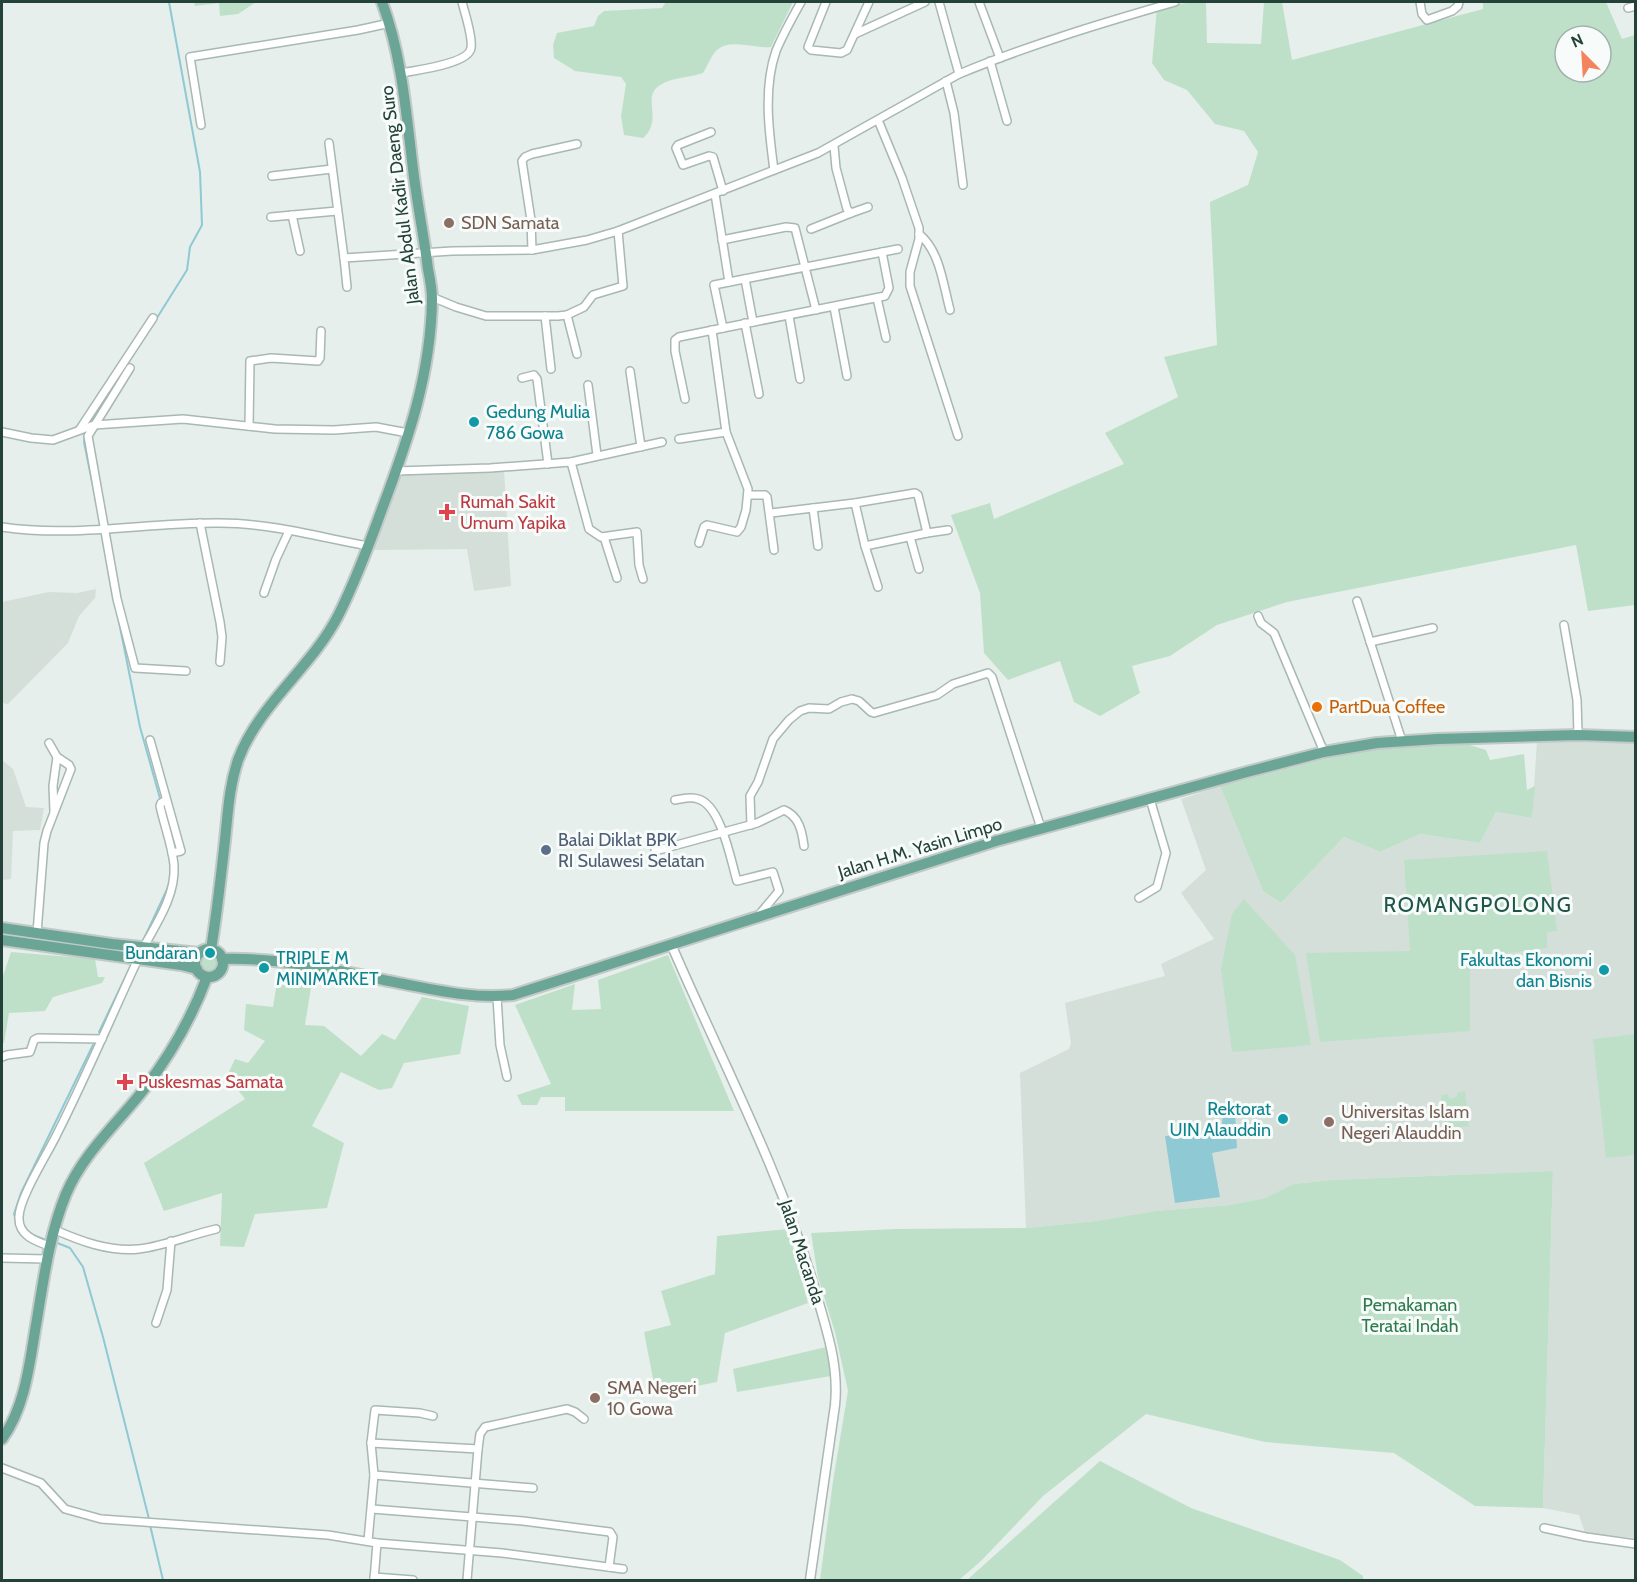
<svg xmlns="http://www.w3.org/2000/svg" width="1637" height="1582" font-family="Cabin,sans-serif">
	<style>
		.built { fill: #d4dfda }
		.green { fill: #bfe0c8; fill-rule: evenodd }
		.water { fill: #8ec9d4 }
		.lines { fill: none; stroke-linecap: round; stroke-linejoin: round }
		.stream { stroke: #8ec9d4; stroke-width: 2 }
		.minor-casing { stroke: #a8b8b2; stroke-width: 10 }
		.tertiary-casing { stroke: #a8b8b2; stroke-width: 11 }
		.primary-casing { stroke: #c2cac8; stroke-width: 14 }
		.minor { stroke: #fff; stroke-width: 7 }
		.tertiary { stroke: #fff; stroke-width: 8 }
		.primary { stroke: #6aa596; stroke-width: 10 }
		.education-dot { fill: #8d6e63; stroke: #f7fbf9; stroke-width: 2 }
		.culture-dot { fill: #0f9aa8; stroke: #f7fbf9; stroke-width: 2 }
		.health-dot { fill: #e0444e; stroke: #f7fbf9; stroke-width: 2 }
		.food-dot { fill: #e8710a; stroke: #f7fbf9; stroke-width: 2 }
		.service-dot { fill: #5c6f8a; stroke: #f7fbf9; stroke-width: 2 }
		.labels { text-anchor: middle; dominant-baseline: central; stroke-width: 6; stroke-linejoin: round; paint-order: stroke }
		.street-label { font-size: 18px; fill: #24423a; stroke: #f7fbf9 }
		.education-label { font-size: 18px; fill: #785e54; stroke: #f7fbf9; text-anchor: start }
		.culture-label { font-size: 18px; fill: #0d838f; stroke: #f7fbf9; text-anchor: end }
		.health-label { font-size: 18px; fill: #be3a42; stroke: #f7fbf9; text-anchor: start }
		.food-label { font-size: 18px; fill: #c56008; stroke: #f7fbf9; text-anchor: start }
		.service-label { font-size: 18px; fill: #4e5e75; stroke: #f7fbf9; text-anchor: start }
		.park-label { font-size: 18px; fill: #2d7a4b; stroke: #f7fbf9 }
		.quarter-label { font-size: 21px; letter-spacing: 1.5px; fill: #1f5548; stroke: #f7fbf9 }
	</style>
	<rect width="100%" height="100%" fill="#e6efeb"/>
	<g class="built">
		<path d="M504,470L511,586L474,591L467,549L374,550L401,475Z"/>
		<path d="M96,589L95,598L79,616L68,643L8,704L2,703V602L49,592L77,593Z"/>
		<path d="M1537,741L1635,743V1538L1585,1533L1579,1515L1543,1508L1553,1171L1331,1180L1293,1184L1265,1198L1230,1205L1155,1211L1096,1221L1026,1228L1020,1073L1069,1049L1071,1043L1065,1003L1165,976L1161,964L1214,939L1181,893L1206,870L1181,799L1220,786L1263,891L1281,903L1344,837L1380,852L1420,834L1480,843L1496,812L1532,818Z"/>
		<path d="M2,760L13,769L26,807L44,808L40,830L13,831L11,879L2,880V918Z"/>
	</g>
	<g class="green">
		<path d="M194,2H256L238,14L220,16L219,3L195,6Z"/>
		<path d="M666,2H793L771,47C754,49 729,37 715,52C710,58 707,67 703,73C689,78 674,77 662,84C639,96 665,118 643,138L624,135L621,116L626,84L621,77L575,71L554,58L553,45L557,33L594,26L598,16L604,11L662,8Z"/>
		<path d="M1195,2H1206L1207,43L1261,44L1264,2H1282L1292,60L1483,9V2H1606L1622,39L1635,35V605L1588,611L1576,545L1287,602L1217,625L1170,656L1132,666L1140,693L1100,716L1074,702L1060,661L1008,680L984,653L980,593L951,515L990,503L994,519L1124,464L1105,433L1178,397L1164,357L1217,345L1210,202L1248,185L1258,152L1244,131L1215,124L1187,90L1164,80L1152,63L1157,7ZM1565,36H1601V72H1565Z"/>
		<path d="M1463,743L1486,750L1490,760L1524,754L1527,790L1535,786L1532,818L1496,812L1480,843L1420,834L1380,852L1344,837L1281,903L1263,891L1220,786L1325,759L1390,746Z"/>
		<path d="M1547,851L1557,931L1547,932V948L1470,958V1031L1320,1042L1306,953L1410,951L1404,860Z"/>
		<path d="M1244,899L1295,955L1311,1045L1232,1052L1221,969L1232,914Z"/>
		<circle cx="209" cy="963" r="14"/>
		<path d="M11,952L95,959L98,977H105L102,983L53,997L45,1011L9,1013L4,1043H2V977L3,976Z"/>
		<path d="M668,955L734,1111H565V1097H541L537,1105H522L517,1095L551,1084L515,1005L575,984L572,1010L601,1009L598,980Z"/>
		<path d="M279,970L313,975L305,1025L324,1026L361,1056L382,1034L395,1040L422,997L469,1006L460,1054L404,1063L392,1088L379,1090L341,1072L312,1126L344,1143L327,1208L255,1214L244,1247L220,1246L222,1193L164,1211L144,1163L245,1099L227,1076L235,1059L248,1063L265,1041L244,1030L246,1004L273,1007Z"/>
		<path d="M1635,1034V1155L1606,1158L1593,1039Z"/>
		<path d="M1465,1091L1469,1126L1444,1129L1441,1095L1448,1094L1449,1099L1457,1097V1093Z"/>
		<path d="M1553,1171L1543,1508L1475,1506L1394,1453L1265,1442L1146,1414L1043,1496L981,1561L959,1580H820L833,1481L848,1391L835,1332L818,1277L811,1233L895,1229L1026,1228L1096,1221L1155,1211L1230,1205L1265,1198L1293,1184L1331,1180Z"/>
		<path d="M788,1229L808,1303L725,1333L717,1382L656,1394L644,1332L671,1325L661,1291L715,1274L717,1236Z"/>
		<path d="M826,1347L831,1376L737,1392L733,1369Z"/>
		<path d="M1100,1461L1191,1508L1340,1560L1363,1576V1580H967Z"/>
	</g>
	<path class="water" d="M1235,1112L1237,1148L1212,1153L1220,1197L1175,1203L1165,1136L1221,1132L1223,1114Z"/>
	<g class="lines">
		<g class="stream">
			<path d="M155,321L187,270L190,247L202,225L200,172L169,2"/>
			<path d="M89,425L150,328"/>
			<path d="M86,430L84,442L100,521"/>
			<path d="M101,530L105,551"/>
			<path d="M117,612L140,727L161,802"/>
			<path d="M142,943L170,883"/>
			<path d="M99,1032L133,961"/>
			<path d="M16,1221L14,1214L21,1193L93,1045"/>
			<path d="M35,1236L49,1241"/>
			<path d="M55,1242L70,1248L83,1267L103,1337L149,1519"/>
			<path d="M150,1525L163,1580"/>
		</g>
		<defs>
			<g id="minor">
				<path d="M826,2L808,47L811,50L841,53L847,50L869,2"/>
				<path d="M979,2L1000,58"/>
				<path d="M1420,2L1422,14L1427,20L1452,11L1458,6L1459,2"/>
				<path d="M1628,8L1636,6"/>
				<path d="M855,34L925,2"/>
				<path d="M990,61L1007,121"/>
				<path d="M402,73C416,70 469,64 471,48C473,37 465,14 462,2"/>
				<path d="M959,74C1029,45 1102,23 1175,2"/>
				<path d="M946,81L954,113L963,185"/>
				<path d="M878,120L902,178L919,228V239L910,272V286L958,436"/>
				<path d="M201,125L190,57L358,30L390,23"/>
				<path d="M711,132L678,145L676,148L683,165L709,156L713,157L723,191"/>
				<path d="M329,143L344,258"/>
				<path d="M834,146L836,168L847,209L851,213L868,207"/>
				<path d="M774,170C769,133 763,88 776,51C783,34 792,18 801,2"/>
				<path d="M272,176L332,169"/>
				<path d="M292,215L300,251"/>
				<path d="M271,217L337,211"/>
				<path d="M811,229L851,213"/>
				<path d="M919,234C940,251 943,284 950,310"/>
				<path d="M722,240L786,227L795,228L816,310"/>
				<path d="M532,250L531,220L522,161L525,157L532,154L577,144"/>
				<path d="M745,279L753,322"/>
				<path d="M729,282L898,249"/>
				<path d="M347,287L344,258L452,251L532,250L587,240L618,231L818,153L959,74L939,2"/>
				<path d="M432,297L456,307L486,316H558L567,315L584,307L593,295L623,286L618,231"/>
				<path d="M877,298L886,338"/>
				<path d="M834,307L847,376"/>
				<path d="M567,315L577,354"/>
				<path d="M545,316L551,369"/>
				<path d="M789,316L800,379"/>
				<path d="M745,323L759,394"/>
				<path d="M723,328L885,296L889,288L882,252"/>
				<path d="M130,368L88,436L117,599L135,668L186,671"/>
				<path d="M630,371L641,447"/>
				<path d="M522,378L534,375L537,379L548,464"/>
				<path d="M588,385L597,455"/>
				<path d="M685,399L675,351V340L679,337L723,328L714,285L729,282L715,194"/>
				<path d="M249,426L250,361L271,358L318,361L320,358L321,331"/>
				<path d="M80,429L153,318"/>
				<path d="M2,432L31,438L53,440L94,425L183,419L275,429L334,430L376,427L408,433"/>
				<path d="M679,439L726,432"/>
				<path d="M571,462L589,529L601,537L637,532L639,565L643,579"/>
				<path d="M396,471L490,468L571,462L662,442"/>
				<path d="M748,495H765L767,497L774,550"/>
				<path d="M855,503L865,546"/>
				<path d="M813,508L818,546"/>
				<path d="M771,513L855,503L915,493L918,495L927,533L948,530"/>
				<path d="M200,523L220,622L222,637L220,662"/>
				<path d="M2,527C74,538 147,522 220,523C269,523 319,537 368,546"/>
				<path d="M604,537L617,578"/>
				<path d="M910,537L919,569"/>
				<path d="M699,543L704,527L707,525L737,532L741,527L746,510L748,489L726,432L712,330"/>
				<path d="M878,587L865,546L927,533"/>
				<path d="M264,593L276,559L289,531"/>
				<path d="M1357,601L1402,741"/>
				<path d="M1258,616L1261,623L1274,633L1324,752"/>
				<path d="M1564,625L1577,700L1578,735"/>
				<path d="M1370,642L1433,628"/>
				<path d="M150,740L181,851L172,853"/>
				<path d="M675,800C682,799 691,796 698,799C721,805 731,861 737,881L773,872L779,891L758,916"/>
				<path d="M54,811L53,786L57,757"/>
				<path d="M751,825L750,796L758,782L773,739L789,720L800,711L809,708L829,709L841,702L852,699L859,701L871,712L874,713L937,695L953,684L988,673L992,677L1041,828"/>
				<path d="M655,851L757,823L784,810C799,816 802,831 804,846"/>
				<path d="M1139,898L1157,887L1166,853L1150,799"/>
				<path d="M37,933L44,843L47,831L71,769L69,765L57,757L49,743"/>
				<path d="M143,948C157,923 176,895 174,865C172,845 164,825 160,806L161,803L166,800"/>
				<path d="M497,997L500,1045L507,1077"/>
				<path d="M2,1057L7,1055L30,1052L34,1040L38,1038L102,1039"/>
				<path d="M53,1229C80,1241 109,1252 139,1249C165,1246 190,1235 216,1229"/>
				<path d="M49,1246C35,1241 18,1235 19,1217C19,1198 48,1153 57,1134C86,1077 111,1017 138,959"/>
				<path d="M2,1258L47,1259"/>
				<path d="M156,1323L167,1290L171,1241"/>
				<path d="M371,1443L478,1449"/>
				<path d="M2,1468L41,1483L65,1509L101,1519L328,1535L377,1543L374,1580"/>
				<path d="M374,1475L533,1488"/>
				<path d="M372,1509L523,1521L610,1532L613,1537L609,1567"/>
				<path d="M1544,1528L1586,1537L1636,1544"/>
				<path d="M368,1541L374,1475L371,1443L375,1410L420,1413L433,1416"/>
				<path d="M377,1543L502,1553L623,1569"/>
				<path d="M374,1577L413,1580"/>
				<path d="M467,1580L478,1449L480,1434L485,1427L567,1409L575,1412L584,1419"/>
			</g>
			<path id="tertiary" d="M671,944C721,1060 781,1172 816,1293C827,1331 839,1366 835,1405L810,1580"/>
			<g id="primary">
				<path d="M2,928L112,944L199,953"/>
				<path d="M2,940L181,965L197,969"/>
				<path d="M211,949C217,913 221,876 225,840C228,812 229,787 238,760C259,704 311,668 338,616C355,582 369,545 382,509C408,440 431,374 432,299C432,289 430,279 428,269C424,236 417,203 413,169C406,112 402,56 382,2"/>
				<circle cx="209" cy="963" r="14"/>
				<path d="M222,959C283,957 344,972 404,984C440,991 476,999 513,995L996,841L1247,772L1324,752L1377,743L1438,739L1578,735L1636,737"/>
				<path d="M2,1439C24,1409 29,1368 35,1331C43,1285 48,1238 66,1194C84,1152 118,1123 145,1088C171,1054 192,1017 207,977"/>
			</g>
		</defs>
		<use href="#minor" class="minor-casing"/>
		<use href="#tertiary" class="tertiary-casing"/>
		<use href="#primary" class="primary-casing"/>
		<use href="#minor" class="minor"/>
		<use href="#tertiary" class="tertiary"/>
		<use href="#primary" class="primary"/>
	</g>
	<g class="education-dot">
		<circle cx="449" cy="223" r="6"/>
		<circle cx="1329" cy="1122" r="6"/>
		<circle cx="595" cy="1398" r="6"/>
	</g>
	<g class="culture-dot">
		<circle cx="474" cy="422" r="6"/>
		<circle cx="210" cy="953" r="6"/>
		<circle cx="264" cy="968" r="6"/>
		<circle cx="1604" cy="970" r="6"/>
		<circle cx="1283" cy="1119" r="6"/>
	</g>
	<g class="health-dot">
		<path d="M444 503h6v6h6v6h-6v6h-6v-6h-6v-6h6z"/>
		<path d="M122 1073h6v6h6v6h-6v6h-6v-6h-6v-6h6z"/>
	</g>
	<circle class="food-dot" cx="1317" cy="707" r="6"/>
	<circle class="service-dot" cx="546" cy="850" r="6"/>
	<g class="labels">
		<g class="street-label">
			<text transform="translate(400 195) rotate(-97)">Jalan Abdul Kadir Daeng Suro</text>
			<text transform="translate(920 848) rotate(-17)">Jalan H.M. Yasin Limpo</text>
			<text transform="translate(802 1252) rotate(72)">Jalan Macanda</text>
		</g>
		<g class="education-label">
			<text x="461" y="223">SDN Samata</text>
			<text x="1341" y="1112">Universitas Islam<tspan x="1341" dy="21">Negeri Alauddin</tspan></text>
			<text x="607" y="1388">SMA Negeri<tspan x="607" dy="21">10 Gowa</tspan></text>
		</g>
		<g class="culture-label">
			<text x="486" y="412" text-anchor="start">Gedung Mulia<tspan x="486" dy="21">786 Gowa</tspan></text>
			<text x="198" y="953">Bundaran</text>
			<text x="276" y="958" text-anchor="start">TRIPLE M<tspan x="276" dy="21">MINIMARKET</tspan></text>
			<text x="1592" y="960">Fakultas Ekonomi<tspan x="1592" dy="21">dan Bisnis</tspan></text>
			<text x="1271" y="1109">Rektorat<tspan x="1271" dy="21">UIN Alauddin</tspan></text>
		</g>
		<g class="health-label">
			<text x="460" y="502">Rumah Sakit<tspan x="460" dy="21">Umum Yapika</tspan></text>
			<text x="138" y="1082">Puskesmas Samata</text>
		</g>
		<g class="food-label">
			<text x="1329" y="707">PartDua Coffee</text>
		</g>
		<g class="service-label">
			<text x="558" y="840">Balai Diklat BPK<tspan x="558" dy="21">RI Sulawesi Selatan</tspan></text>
		</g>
		<g class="park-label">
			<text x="1410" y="1305">Pemakaman<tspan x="1410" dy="21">Teratai Indah</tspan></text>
		</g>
		<g class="quarter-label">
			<text x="1478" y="904">ROMANGPOLONG</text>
		</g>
	</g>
	<rect width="1637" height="1582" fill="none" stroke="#24423a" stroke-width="6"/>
	<g transform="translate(1583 54) rotate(336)"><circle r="28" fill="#f7fbf9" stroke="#a3b1ad" stroke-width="1.5"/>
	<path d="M0-4.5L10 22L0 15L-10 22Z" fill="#f4845f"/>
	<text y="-9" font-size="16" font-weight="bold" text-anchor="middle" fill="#24423a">N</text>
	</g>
</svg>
